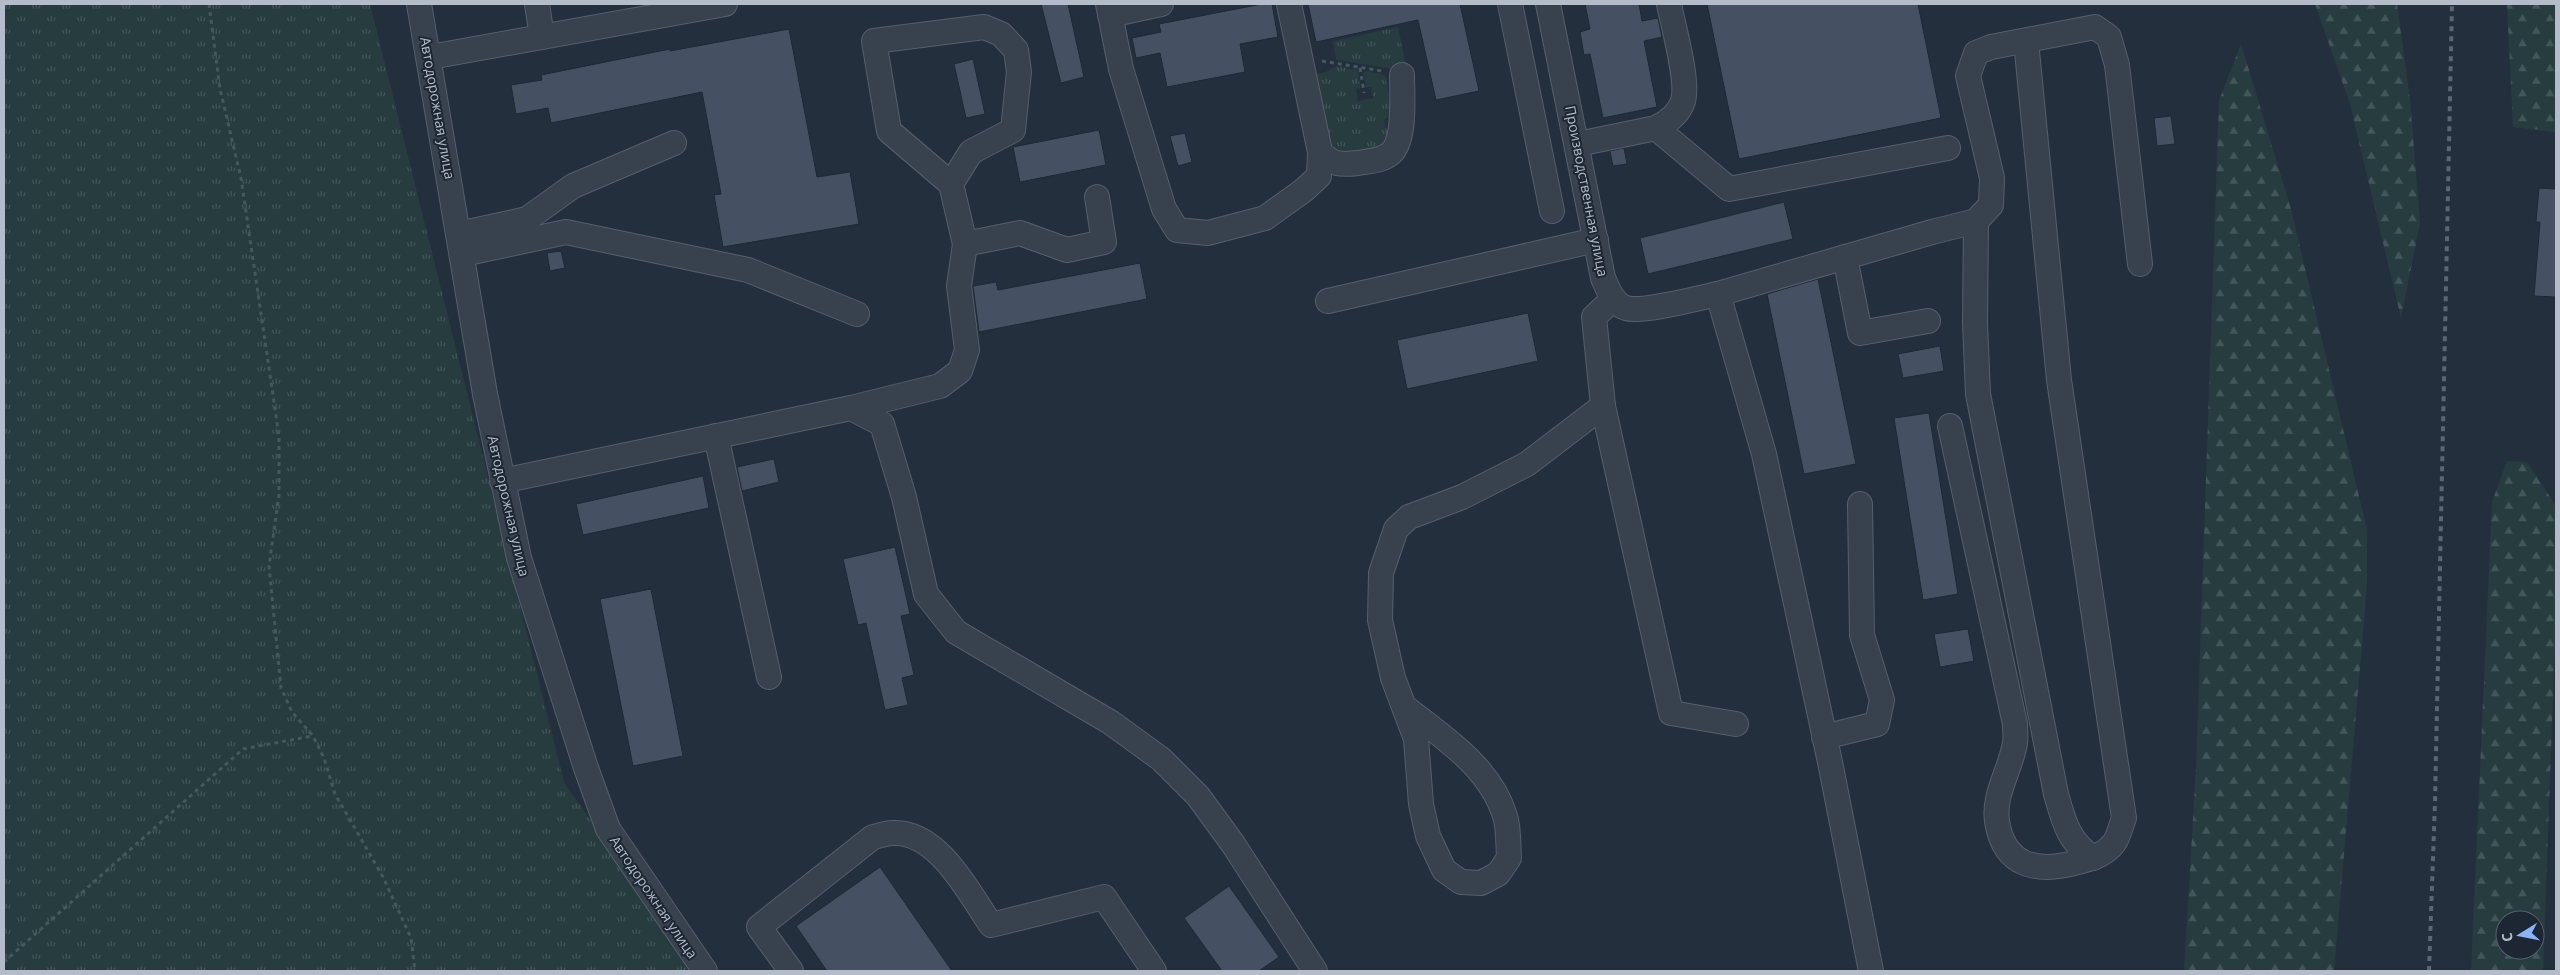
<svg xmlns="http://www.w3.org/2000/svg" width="2560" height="975" font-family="'Open Sans',sans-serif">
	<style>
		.grass { fill: url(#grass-tufts) }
		.forest { fill: url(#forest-firs); fill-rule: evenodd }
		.building { fill: #455162; stroke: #1f2835 }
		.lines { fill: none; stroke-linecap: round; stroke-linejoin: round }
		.minor-casing { stroke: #565f6c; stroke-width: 26 }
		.path { stroke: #44595c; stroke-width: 3; stroke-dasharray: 4 4; stroke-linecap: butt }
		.minor { stroke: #38414e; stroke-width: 24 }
		.rail { stroke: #5a6575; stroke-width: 4; stroke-dasharray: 5 5; stroke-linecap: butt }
		.labels { text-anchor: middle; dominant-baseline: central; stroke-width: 4; stroke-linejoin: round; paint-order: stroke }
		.street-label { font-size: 14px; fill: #b4bcc9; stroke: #1d2633 }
	</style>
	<defs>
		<pattern id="grass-tufts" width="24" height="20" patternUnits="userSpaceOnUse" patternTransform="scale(1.25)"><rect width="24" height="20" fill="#263c3f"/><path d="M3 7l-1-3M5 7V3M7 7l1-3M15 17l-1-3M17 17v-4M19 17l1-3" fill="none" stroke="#435659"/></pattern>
		<pattern id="forest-firs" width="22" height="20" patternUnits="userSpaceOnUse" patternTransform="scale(1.25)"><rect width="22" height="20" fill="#263c3f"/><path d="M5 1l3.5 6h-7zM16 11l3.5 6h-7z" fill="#435659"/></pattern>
	</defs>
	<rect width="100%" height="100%" fill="#242f3e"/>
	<g class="grass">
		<path d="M4,4H370L564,782L695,971H4Z"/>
		<path d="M1398,27L1407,71L1336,60L1333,41Z"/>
		<path d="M1336,66L1358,70L1360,88L1356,89L1358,101L1373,98L1371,87H1366L1363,73L1366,71L1385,75L1393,114L1384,120L1389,139L1385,150L1344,157L1328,150L1314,75L1326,72Z"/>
	</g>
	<g class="forest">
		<path d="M2315,4H2397L2410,99L2420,223L2401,318L2350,104Z"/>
		<path d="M2507,4H2556V132L2513,127Z"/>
		<path d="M2241,44L2291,209L2367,530V586L2334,971H2184L2196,769L2219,100Z"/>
		<path d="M2507,461L2527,462L2556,506V612L2543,971H2471L2492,502ZM2505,920H2535V950H2505Z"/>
	</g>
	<g class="building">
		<path d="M1041,4H1068L1084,77L1061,83Z"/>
		<path d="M1262,4H1272L1278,37L1240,44L1245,72L1167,87L1160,53L1136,58L1132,38L1161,32L1159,24Z"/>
		<path d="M1308,4H1460L1479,91L1436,100L1418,20L1316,42Z"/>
		<path d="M1585,4H1639L1642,21L1658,18L1662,37L1644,41L1657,107L1603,118L1590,54L1584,55L1580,32L1590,29Z"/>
		<path d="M1707,4H1918L1941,118L1739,159Z"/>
		<path d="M789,29L817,177L850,172L859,224L723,247L714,195L721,194L702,92L551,123L548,108L516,114L511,85L542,80L541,75L670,49V51Z"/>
		<path d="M973,59L985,114L966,118L954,64Z"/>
		<path d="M2171,116L2175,144L2157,146L2154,118Z"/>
		<path d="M1099,130L1106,165L1020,182L1013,147Z"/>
		<path d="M1185,133L1192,162L1178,166L1170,136Z"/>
		<path d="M1624,148L1627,164L1613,166L1610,151Z"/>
		<path d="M2539,188L2556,189V297L2534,296L2540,222H2536Z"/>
		<path d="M1784,202L1793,239L1648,274L1640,238Z"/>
		<path d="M561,251L565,268L550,271L547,253Z"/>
		<path d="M1140,263L1147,299L979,332L973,286L996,282L998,290Z"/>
		<path d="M1818,279L1856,464L1804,474L1767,294Z"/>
		<path d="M1528,313L1538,361L1407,389L1397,340Z"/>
		<path d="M1940,346L1944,371L1903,378L1898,354Z"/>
		<path d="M1929,413L1958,594L1923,600L1894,418Z"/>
		<path d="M774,459L779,482L742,491L737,467Z"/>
		<path d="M703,476L709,508L583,535L576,504Z"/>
		<path d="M895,547L910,614L901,616L914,675L902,678L908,705L885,710L866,623L858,625L843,559Z"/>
		<path d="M651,589L683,756L633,766L600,599Z"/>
		<path d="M1968,629L1974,661L1940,667L1934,634Z"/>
		<path d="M880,867L952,971H827L796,926Z"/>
		<path d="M1229,886L1279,957L1259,971H1222L1184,918Z"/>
	</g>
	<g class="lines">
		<defs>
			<g id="minor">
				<path d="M419,4L485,394L519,558L586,768L608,829L705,971"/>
				<path d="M537,4L542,37"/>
				<path d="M1108,4L1121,69L1164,209L1177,230L1208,233L1265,218L1304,190L1319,176L1320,152L1289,4"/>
				<path d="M1510,4L1552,211"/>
				<path d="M1548,4L1603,278C1608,289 1613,304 1626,308C1643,313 1698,298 1718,294"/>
				<path d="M1110,15L1161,4"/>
				<path d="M430,57L725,4"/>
				<path d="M1656,128L1729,189L1948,148"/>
				<path d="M1578,144L1656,128C1668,122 1679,114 1683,101C1689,80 1673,26 1669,4"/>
				<path d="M1320,152C1332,165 1341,165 1358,163C1369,161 1382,161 1391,153C1406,139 1402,95 1402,75"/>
				<path d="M1976,221L1975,323L1978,394L2056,794C2064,822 2068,841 2093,858"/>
				<path d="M459,234L527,219L573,186L674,143"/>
				<path d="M965,244L1020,233L1067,250L1104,242L1097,197"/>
				<path d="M463,254L566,232L748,270L857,314"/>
				<path d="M1845,257L1860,333L1928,321"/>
				<path d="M1328,301L1596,240"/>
				<path d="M1603,406L1671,713L1736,724"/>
				<path d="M851,408L940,386L960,371L967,350L959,286L965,244L951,184L971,152L1013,130L1019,72L1016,50L1001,34L984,27L874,41L889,131L951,184"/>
				<path d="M1950,426L2015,724C2015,730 2016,737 2015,743C2011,769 1993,794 1997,821C2004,868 2039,873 2078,862C2092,858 2105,855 2114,843C2119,836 2121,825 2124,818L2059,380L2026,41"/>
				<path d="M716,436L769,677"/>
				<path d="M502,481L851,408L882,424L904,497L926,594L956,632L1110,722L1161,759L1198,796L1233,844L1315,971"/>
				<path d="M1406,708C1444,738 1490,767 1505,816C1509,828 1508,844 1509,858L1498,874L1481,883L1461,882L1444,870L1428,836L1421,804L1416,739L1393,678L1380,620L1381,573L1396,529L1409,517L1462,497L1527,464L1603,406L1594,317L1613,299"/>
				<path d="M1824,737L1877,724L1882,700L1862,635L1860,504"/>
				<path d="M791,971L759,927L873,837C879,836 886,833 892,833C938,830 969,893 991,925L1104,897L1154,971"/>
				<path d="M1871,971L1830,762L1764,454L1718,294L1932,232L1976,221L1991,205L1992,178L1968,76L1976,53L1991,47L2095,27L2109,37L2117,65L2140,264"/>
			</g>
		</defs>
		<use href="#minor" class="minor-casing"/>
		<g class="path">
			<path d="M209,4L220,89L241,178L279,436V495L269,566L281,688L292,712L313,736L324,758L335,794L383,877L411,938L415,971"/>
			<path d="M1322,61L1382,71"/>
			<path d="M1360,68L1364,93"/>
			<path d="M4,962L243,749L312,736"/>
		</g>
		<use href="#minor" class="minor"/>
		<path class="rail" d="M2429,971L2435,802L2452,4"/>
	</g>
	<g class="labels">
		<g class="street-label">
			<text transform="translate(438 108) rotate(80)">Автодорожная улица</text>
			<text transform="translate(1587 191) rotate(79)">Производственная улица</text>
			<text transform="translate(509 506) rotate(77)">Автодорожная улица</text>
			<text transform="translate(654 897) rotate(56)">Автодорожная улица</text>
		</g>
	</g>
	<rect width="2560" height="975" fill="none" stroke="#b4bcc9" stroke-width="10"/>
	<g transform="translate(2520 935) rotate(260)"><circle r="24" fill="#1d2633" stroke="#59626f"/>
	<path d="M0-4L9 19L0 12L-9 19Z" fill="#8ab4f8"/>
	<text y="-8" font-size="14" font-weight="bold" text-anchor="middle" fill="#b4bcc9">С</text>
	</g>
</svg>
